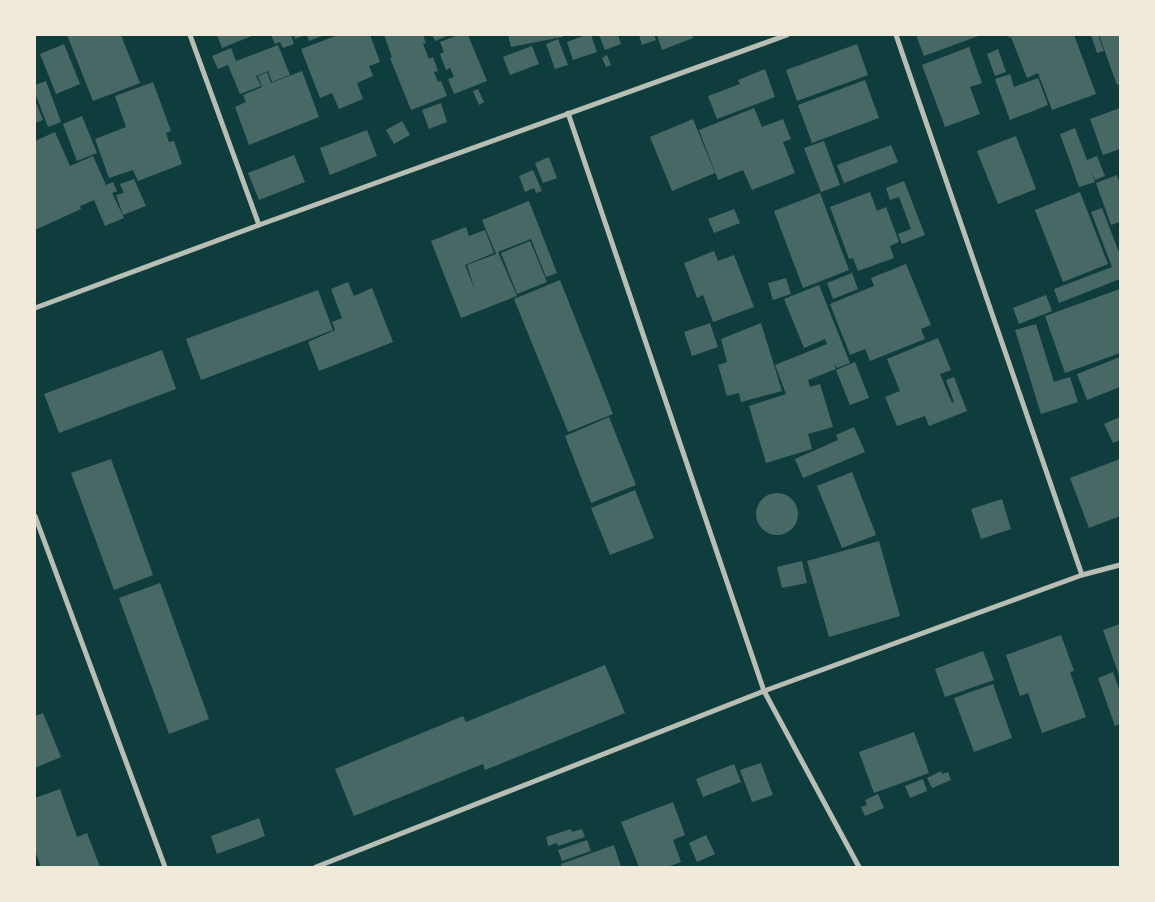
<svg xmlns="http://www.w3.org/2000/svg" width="1155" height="902" font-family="Arial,sans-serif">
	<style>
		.building { fill: #486865 }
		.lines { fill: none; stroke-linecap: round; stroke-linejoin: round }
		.minor { stroke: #b8beb3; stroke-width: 5 }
	</style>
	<rect width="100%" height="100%" fill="#0f3d3e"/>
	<g class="building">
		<path d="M67,35H121L140,83L93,101Z"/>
		<path d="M217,35H254L222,48Z"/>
		<path d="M271,35H291L294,44L283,48L280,42L275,44Z"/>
		<path d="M294,35H305L295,39Z"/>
		<path d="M307,35H324L309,41Z"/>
		<path d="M338,35H370L380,62L369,66L373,76L357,83L363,99L339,109L332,93L320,98L301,49Z"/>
		<path d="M384,35H423L426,43L423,44L429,59L433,57L438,71L434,72L438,82L441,81L447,96L411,110L390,58L392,57Z"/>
		<path d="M432,35H450L435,41Z"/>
		<path d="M458,35H468L487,81L454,94L448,79L454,77L450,68L446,70L440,54L444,52L440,42Z"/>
		<path d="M508,35H562V37L511,47Z"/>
		<path d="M586,35H591L597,52L573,60L567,42Z"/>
		<path d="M599,35H618L621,44L605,50Z"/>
		<path d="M639,35H654L656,40L642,45Z"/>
		<path d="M657,35H692L693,38L662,50Z"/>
		<path d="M916,35H981L924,56Z"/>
		<path d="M1008,35H1074L1096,94L1052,110L1038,73L1027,78L1011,37L1009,38Z"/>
		<path d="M1091,35H1098L1104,51L1097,53Z"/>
		<path d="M1099,35H1120V84L1117,85Z"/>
		<path d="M558,39L568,65L555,69L546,44Z"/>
		<path d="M64,44L80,84L56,94L40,54Z"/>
		<path d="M857,44L868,75L797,101L786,70Z"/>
		<path d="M278,45L290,75L272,82L268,71L256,76L261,86L240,94L228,65L218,69L212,56L231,48L236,61Z"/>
		<path d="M532,46L539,64L510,75L503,57Z"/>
		<path d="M969,47L982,83L970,87L980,114L945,127L922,65Z"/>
		<path d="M998,49L1006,72L995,76L987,54Z"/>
		<path d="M607,55L611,65L606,67L602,58Z"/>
		<path d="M765,69L775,97L717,119L708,96L740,84L738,80Z"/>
		<path d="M302,71L319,117L249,145L235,107L246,102L243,95L262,87L258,76L267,72L271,83Z"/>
		<path d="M1010,74L1014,87L1038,78L1048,105L1010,120L995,79Z"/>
		<path d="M865,80L879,118L812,143L798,105Z"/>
		<path d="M46,81L61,122L48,127L35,93V85Z"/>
		<path d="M153,82L171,131L166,133L169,142L174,141L182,164L138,181L133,170L109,178L95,139L126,127L115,96Z"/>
		<path d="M478,89L484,102L479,105L473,91Z"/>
		<path d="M35,100L43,120L35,123Z"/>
		<path d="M441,103L447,122L429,129L422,110Z"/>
		<path d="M754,108L762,127L783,119L791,139L783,142L795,173L752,190L743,170L718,180L699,130Z"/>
		<path d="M1120,108V149L1103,155L1090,119Z"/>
		<path d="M82,116L97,153L77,161L63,124Z"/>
		<path d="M693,119L715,173L672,191L650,137Z"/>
		<path d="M402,121L410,135L394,144L386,130Z"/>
		<path d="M1075,128L1087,160L1097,156L1105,176L1095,180L1091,171L1095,182L1079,187L1060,134Z"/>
		<path d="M367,130L377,156L330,175L320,148Z"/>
		<path d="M55,132L70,166L93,156L106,185L113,182L117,191L112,193L124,218L105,226L94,200L80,206L81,209L35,230V141Z"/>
		<path d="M1016,136L1036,189L998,204L977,151Z"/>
		<path d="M824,141L840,185L821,192L804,148Z"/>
		<path d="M891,145L898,162L844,183L837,165Z"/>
		<path d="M294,155L305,182L259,200L248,173Z"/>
		<path d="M549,157L557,178L543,183L535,163Z"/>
		<path d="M533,170L542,191L536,193L534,188L525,192L519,176Z"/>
		<path d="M1117,175L1120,184V222L1111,225L1096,183Z"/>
		<path d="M134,179L146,206L123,215L116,195L124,193L120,184Z"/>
		<path d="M904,181L925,235L902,244L898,234L911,229L899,197L890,200L886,188Z"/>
		<path d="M870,192L877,211L886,207L899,242L890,246L894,258L858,271L853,258L849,259L830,207Z"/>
		<path d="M1080,192L1108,264L1063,282L1035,210Z"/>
		<path d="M820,193L849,270L803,288L774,211Z"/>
		<path d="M529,201L557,273L546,277L531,239L498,252L517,296L461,318L431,241L466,227L469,236L485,230L494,253L465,265L475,290L467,265L496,254L482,220Z"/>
		<path d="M1102,208L1120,255V279L1059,303L1054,289L1112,267L1091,212Z"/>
		<path d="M734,209L740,223L714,233L708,219Z"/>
		<path d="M530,241L547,282L517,294L501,253Z"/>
		<path d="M714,251L718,261L734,255L754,307L713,322L703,295L697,298L684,263Z"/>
		<path d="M906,264L931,325L921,329L925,339L870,361L865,349L850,355L830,304L874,286L871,278Z"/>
		<path d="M852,273L858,289L833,299L827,283Z"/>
		<path d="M786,278L791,294L773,300L768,283Z"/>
		<path d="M560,280L613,414L568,432L514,299Z"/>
		<path d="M348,282L354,296L372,288L393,342L319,371L308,342L335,330L332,322L342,318L331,289Z"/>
		<path d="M819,285L850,363L837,368L834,363L836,369L808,380L810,387L820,384L833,427L808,434L812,449L766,463L749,406L786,394L775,365L827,344L825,339L804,348L784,299Z"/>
		<path d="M1120,289V353L1065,373L1045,316Z"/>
		<path d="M318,290L333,330L201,380L186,339Z"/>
		<path d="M1046,295L1052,311L1019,324L1013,308Z"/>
		<path d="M710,323L718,347L692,356L684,332Z"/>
		<path d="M761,323L782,391L741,402L739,393L727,396L718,365L727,362L721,339Z"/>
		<path d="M1036,324L1054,382L1070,377L1078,402L1041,414L1015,330Z"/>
		<path d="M938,338L951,370L940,374L952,403L954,402L946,380L954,377L967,411L929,426L925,416L897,426L885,397L900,391L887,359Z"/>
		<path d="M162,350L176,389L59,433L44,394Z"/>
		<path d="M1120,357V387L1087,400L1077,374Z"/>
		<path d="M855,362L869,398L850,405L836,370Z"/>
		<path d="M609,417L636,485L591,503L565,436Z"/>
		<path d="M1120,417V440L1113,443L1104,424Z"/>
		<path d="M854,427L865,452L803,478L795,459L838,440L836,435Z"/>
		<path d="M111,459L153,575L114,590L71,473Z"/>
		<path d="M1120,459V516L1089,528L1070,478Z"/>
		<path d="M852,472L876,535L842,548L817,486Z"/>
		<path d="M635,490L654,538L610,555L591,508Z"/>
		<circle cx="777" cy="514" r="21"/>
		<path d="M1002,499L1011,529L981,539L971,509Z"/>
		<path d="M879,541L900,616L829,637L807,561Z"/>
		<path d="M802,561L807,583L782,588L777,567Z"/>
		<path d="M160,583L209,719L169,734L119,598Z"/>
		<path d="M1120,624V678L1103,630Z"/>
		<path d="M1061,635L1074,671L1070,672L1086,717L1042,733L1028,693L1020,696L1006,655Z"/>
		<path d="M983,651L994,680L945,697L935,669Z"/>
		<path d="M605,665L625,713L485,770L483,764L354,816L335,769L463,716L466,722Z"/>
		<path d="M1113,672L1120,692V724L1115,726L1098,678Z"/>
		<path d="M993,684L1012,738L974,752L954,698Z"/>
		<path d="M43,713L61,757L35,768V716Z"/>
		<path d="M914,732L929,773L874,793L859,752Z"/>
		<path d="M761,763L773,795L752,802L740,770Z"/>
		<path d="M734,764L741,782L703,797L696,779Z"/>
		<path d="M941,771L942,774L948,772L951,780L932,788L927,778Z"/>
		<path d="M923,779L927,791L910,798L905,786Z"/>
		<path d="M60,789L77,837L87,833L100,867H41L35,851V798Z"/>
		<path d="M878,794L884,808L865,816L861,807L867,805L865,800Z"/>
		<path d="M673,802L685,835L673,840L681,862L667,867H639L621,822Z"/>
		<path d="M259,818L265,836L217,854L211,836Z"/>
		<path d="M571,829L572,832L582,829L585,837L558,846L557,843L548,846L546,837Z"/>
		<path d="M706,835L715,854L697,862L689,843Z"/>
		<path d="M587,840L591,851L562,861L558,850Z"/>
		<path d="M614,845L621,867H562L561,864Z"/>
	</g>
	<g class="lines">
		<g class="minor">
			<path d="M190,35L259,225"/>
			<path d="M896,35L1082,575"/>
			<path d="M568,113L764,691L859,867"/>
			<path d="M35,308L259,225L787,35"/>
			<path d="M35,516L165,867"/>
			<path d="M316,867L764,691L1082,575L1120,565"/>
		</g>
	</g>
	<rect width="1155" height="902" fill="none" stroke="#f1e9da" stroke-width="72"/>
</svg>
